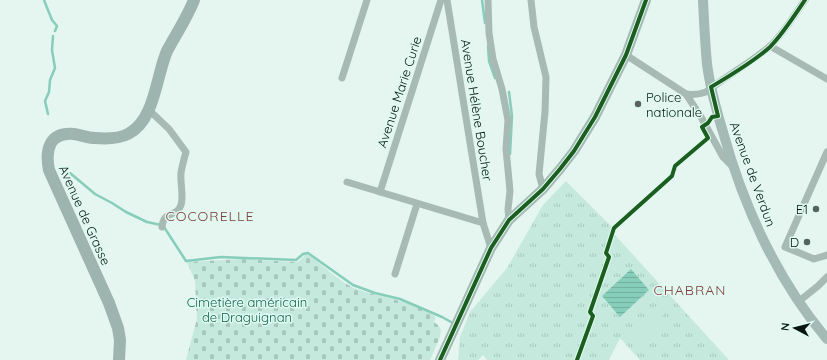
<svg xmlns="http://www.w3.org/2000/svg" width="827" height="360" font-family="Quicksand,sans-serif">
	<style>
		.grass { fill: url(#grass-tufts) }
		.cemetery { fill: url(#cemetery-stones) }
		.pitch { fill: #c5eadd }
		.water { fill: url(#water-rules) }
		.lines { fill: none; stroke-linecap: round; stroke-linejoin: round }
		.stream { stroke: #86ceba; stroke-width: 2.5 }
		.street { stroke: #a7bab4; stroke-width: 7 }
		.secondary { stroke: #a4bab4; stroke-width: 10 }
		.primary { stroke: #9eb4ae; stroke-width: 12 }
		.cycleway-casing { stroke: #dffbf1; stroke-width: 6 }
		.cycleway { stroke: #1b5e20; stroke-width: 4 }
		.poi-dot { fill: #57635f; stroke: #dffbf1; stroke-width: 1.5 }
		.labels { text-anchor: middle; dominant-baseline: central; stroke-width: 3; stroke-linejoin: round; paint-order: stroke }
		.street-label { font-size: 13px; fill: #0a1411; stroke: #dffbf1 }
		.poi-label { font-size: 13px; fill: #0a1411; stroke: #dffbf1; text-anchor: end }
		.park-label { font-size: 13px; fill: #13614e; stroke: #dffbf1 }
		.neighbourhood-label { font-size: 14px; letter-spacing: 1px; fill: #833b3b; stroke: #dffbf1 }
	</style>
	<defs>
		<pattern id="grass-tufts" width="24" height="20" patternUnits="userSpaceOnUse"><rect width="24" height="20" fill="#c5eadd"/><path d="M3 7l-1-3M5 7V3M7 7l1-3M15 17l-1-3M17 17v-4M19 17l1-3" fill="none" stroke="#a8c8bd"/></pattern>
		<pattern id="cemetery-stones" width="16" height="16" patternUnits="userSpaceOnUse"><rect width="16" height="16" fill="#c5eadd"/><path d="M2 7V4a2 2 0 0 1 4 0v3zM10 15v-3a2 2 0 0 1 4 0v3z" fill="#a8c8bd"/></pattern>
		<pattern id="water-rules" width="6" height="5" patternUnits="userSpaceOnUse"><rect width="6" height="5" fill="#86ceba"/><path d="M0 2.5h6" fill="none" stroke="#72b09f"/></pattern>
	</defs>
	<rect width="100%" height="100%" fill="#e5f5ef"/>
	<path class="grass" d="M566,181L612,227L615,235L729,360H640L620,338L609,360H487L483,355L478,360H458L460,337L470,312L507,268L543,205Z"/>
	<path class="cemetery" d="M306,254L312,257C323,266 341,282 354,288C381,298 412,300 436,317L434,322L439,326L441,330L440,337L430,360H186L197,319L195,281L187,262L241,259L298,262Z"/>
	<path class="pitch" d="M665,298L672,306L661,317L665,321L639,345L627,332Z"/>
	<path class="water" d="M631,269L649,290L620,317L602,296Z"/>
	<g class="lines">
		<g class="stream">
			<path d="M44,0L52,20L57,26L55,31"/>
			<path d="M482,0L485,23"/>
			<path d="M488,46L489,61L495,78"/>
			<path d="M509,92L512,116L510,154"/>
			<path d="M48,114L45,101L49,92L50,80L55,68L52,50L53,36"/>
			<path d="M70,173L95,194L112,203L126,212L147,222L161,225L164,227L186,261L221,257L296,260L303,254L308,253L353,285L375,293L400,299L442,317L451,322"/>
		</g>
		<g class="street">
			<path d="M447,0L483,223"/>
			<path d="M488,0L489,33L493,59L502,89L508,120L506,149L510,191L508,209L509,220"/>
			<path d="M531,0L534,27L546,77L545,112L539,174L543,189"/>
			<path d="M770,46L827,79"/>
			<path d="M626,55L686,94C693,95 698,95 706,92C726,76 749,64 769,47C782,36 795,14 805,0"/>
			<path d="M342,78L367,0"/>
			<path d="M686,94L701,117L723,157L732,166"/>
			<path d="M149,110L169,129L186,152C184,159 182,166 181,173C180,183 184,196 181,205C177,218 164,209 162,227"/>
			<path d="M827,152L785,247L814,259L827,255"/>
			<path d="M347,182L483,223L491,248"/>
			<path d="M380,192L441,0"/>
			<path d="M395,274L417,204"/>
			<path d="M798,302L818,286L827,277"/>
		</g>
		<g class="secondary">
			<path d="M703,0C704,21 705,43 707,64C710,87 716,109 723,132C743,205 777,280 827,339"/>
			<path d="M440,360L491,248L509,220L543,189L560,169L574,151L595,117L626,55L646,0"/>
		</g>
		<path class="primary" d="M119,360L120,340L118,328L109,303L49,170C45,150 49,132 74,134C81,135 88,138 95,138C106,139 118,139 128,134C155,121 156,76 167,51C176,34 187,18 194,0"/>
		<defs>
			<g id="cycleway">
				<path d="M440,360L491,248L509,220L543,189L560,169L574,151L595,117L626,55L646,0"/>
				<path d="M577,360L593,316L590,312L609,257L606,253L614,228L672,176L675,166L708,138L702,127L708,123L712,117L718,116L711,87C731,75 752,63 770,47C782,35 795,15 805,0"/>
			</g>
		</defs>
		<use href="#cycleway" class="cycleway-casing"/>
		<use href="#cycleway" class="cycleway"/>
	</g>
	<g class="poi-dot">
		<circle cx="638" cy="104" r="4"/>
		<circle cx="816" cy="209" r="4"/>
		<circle cx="807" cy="242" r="4"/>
	</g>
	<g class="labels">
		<g class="street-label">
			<text transform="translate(399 92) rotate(-72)">Avenue Marie Curie</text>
			<text transform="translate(477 110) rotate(81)">Avenue Hélène Boucher</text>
			<text transform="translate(753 174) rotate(70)">Avenue de Verdun</text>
			<text transform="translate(85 215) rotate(66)">Avenue de Grasse</text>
		</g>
		<g class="poi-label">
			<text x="646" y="97" text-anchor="start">Police<tspan x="646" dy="15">nationale</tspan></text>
			<text x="808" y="209">E1</text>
			<text x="799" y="242">D</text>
		</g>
		<g class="park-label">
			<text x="247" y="302">Cimetière américain<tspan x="247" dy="15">de Draguignan</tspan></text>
		</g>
		<g class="neighbourhood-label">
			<text x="210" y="216">COCORELLE</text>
			<text x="690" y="290">CHABRAN</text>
		</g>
	</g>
	<g transform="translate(795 328) rotate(277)" stroke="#dffbf1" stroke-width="3" paint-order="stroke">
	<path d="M0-3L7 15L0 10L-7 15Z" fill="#0a1411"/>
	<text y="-6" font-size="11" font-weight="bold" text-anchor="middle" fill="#0a1411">N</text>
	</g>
</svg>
